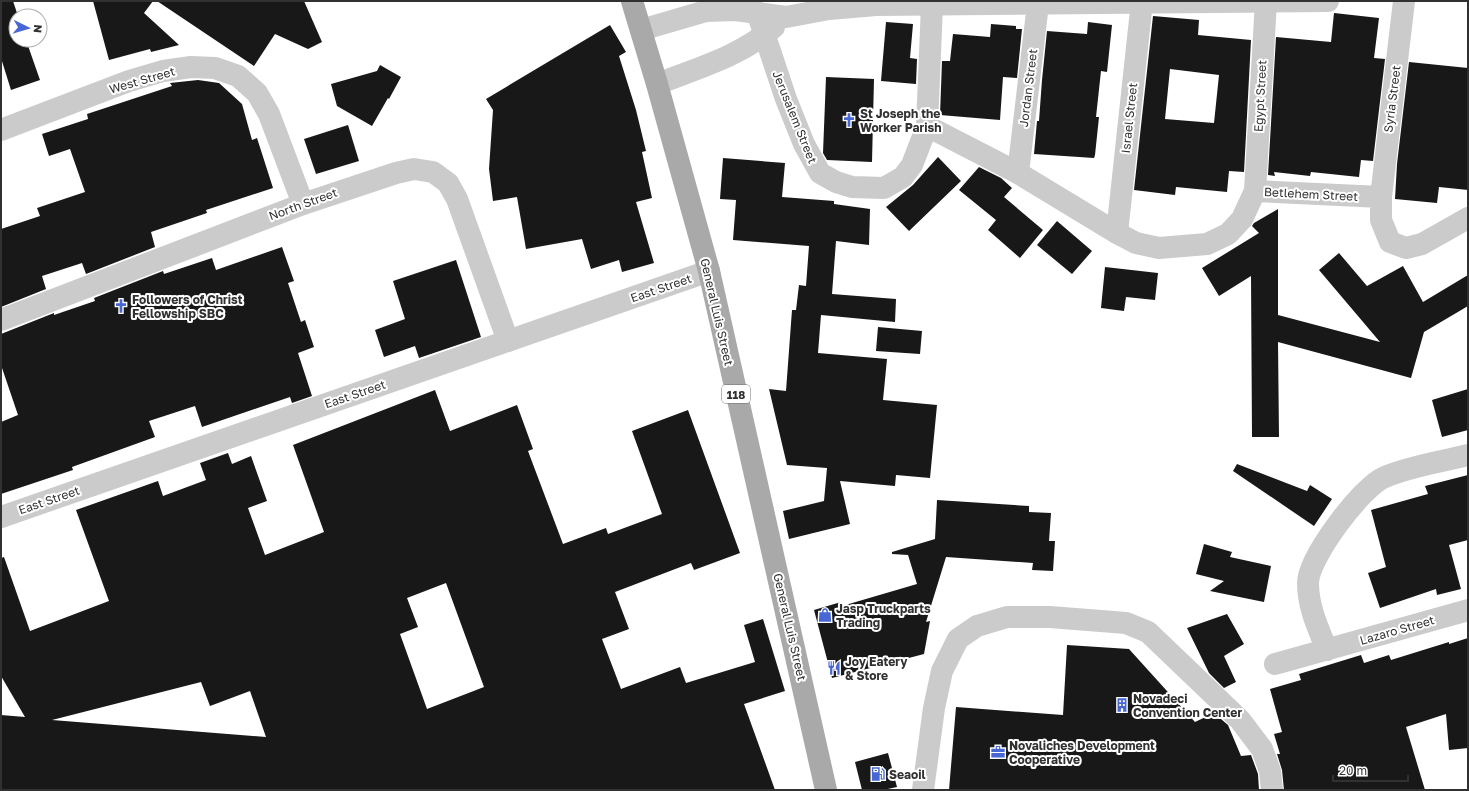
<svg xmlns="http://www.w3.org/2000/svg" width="1469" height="791" font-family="'Golos Text',sans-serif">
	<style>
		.building { fill: #181818; fill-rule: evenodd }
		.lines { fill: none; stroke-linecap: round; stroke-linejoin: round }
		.minor { stroke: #cbcbcb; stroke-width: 22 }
		.major { stroke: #a9a9a9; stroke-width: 22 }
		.labels { text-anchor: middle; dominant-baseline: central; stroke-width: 4; stroke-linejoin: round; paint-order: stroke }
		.shield { fill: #fff; stroke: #6f6f6f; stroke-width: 1 }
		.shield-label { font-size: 11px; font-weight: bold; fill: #313131 }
		.street-label { font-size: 12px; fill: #313131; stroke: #fff }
		.poi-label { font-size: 12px; font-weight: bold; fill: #313131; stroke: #fff; text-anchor: start }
	</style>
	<rect width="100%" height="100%" fill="#fff"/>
	<g class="building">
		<path d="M1,1H13L18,16H16V40H26L40,80L11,90L1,58Z"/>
		<path d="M93,1H153L144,13L179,45L151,52L150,49L109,60Z"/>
		<path d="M157,1H304L322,42L308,49L275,34L254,66Z"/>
		<path d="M1334,13L1379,18L1374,58L1385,59L1373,161L1361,160L1359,177L1311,172L1310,176L1274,172L1275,176L1268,175L1276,37L1331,42Z"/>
		<path d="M1153,16L1199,20L1198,35L1251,40L1244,172L1229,171L1227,192L1176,187L1175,195L1134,190ZM1170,69L1219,75L1214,123L1165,119Z"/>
		<path d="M886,22L913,24L910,58L917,59L916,84L881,81Z"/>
		<path d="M1088,22L1112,25L1107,72L1101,71L1096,117H1099L1095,155L1094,158L1034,154L1037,121H1039L1042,80L1047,31L1087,34Z"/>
		<path d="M991,24L1016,26V29H1022L1017,78L1003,77L1000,120L940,115L942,61H950L953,34L990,37Z"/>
		<path d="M610,25L626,52L619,56L636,110L646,151L642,152L652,198L636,202L654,263L622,272L619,260L591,269L582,239L526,249L517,197L493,201L489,169L493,110L486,99Z"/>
		<path d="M1409,62L1468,68V190L1439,187L1437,203L1395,199L1397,164Z"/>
		<path d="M380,65L401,77L389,99L388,98L372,126L337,106L331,84L377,71Z"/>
		<path d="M826,77L874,79L872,162L827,160L823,153Z"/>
		<path d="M198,80L219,83L242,104L252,140L257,138L273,188L206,210L207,213L151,232L155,247L86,274L82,263L42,276L46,289L1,307V229L40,216L37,208L85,192L70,149L49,156L42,134L88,119L87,114L172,86L170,83Z"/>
		<path d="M348,125L359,161L316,174L304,139Z"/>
		<path d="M938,157L961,181L909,231L886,207L913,185Z"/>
		<path d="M723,158L785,163L782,197L834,201V204L870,209L869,245L836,241L832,294L896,299L895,322L821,315L818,353L887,359L883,400L937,405L930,478L896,475L895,486L840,481L850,524L789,539L783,511L824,501L827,468L787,465L769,389L786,391L792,310H796L799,285L806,286L809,246L733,240L736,200L720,199Z"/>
		<path d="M979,167L1001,178L1012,188L1004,197L1043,230L1020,258L988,230L996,220L959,190Z"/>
		<path d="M1278,209V315L1380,342L1319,270L1339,253L1367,286L1403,266L1423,302L1468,275V306L1424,332L1411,378L1278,342L1279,437H1252L1251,276L1219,296L1202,268L1259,233L1252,226L1254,223Z"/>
		<path d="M1057,221L1092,251L1072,274L1037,245Z"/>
		<path d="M282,247L294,281L288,283L301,322L305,320L314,347L298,353L312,396L292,403L290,397L202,427L195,406L149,421L155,437L72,467L73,470L1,494V422L18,415L1,365V334L54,313V315L95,301L94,298L163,271L164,274L212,258L216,270Z"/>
		<path d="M456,260L481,337L419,358L415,346L384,357L375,330L405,319L393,281Z"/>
		<path d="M1105,267L1158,273L1155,300L1126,297L1124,311L1101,308Z"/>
		<path d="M878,327L922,331L920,354L876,351Z"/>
		<path d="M1468,389V430L1442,437L1432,400Z"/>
		<path d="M435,390L450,431L517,405L533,449L528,451L563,544L606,528L608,534L662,514L632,431L688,410L740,553L694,570L691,563L615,592L629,629L602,639L621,689L680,667L686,683L755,662L744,625L763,619L785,691L744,704L775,790H1V715L25,717L1,676V558L4,557L30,631L109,601L76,510L158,481L163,496L206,480L200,463L228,453L232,464L251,456L267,501L248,508L265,555L324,532L293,445ZM446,583L484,687L427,709L400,634L418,627L407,598ZM201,682L210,706L250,691L266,737L52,720Z"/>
		<path d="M1237,464L1307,491L1310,485L1332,499L1314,526L1233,471Z"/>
		<path d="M1468,475V540L1449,545L1461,589L1437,595L1436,589L1380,608L1368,573L1386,567L1371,510L1428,494L1425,486Z"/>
		<path d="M937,500L1029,506V512L1051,513L1049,541H1055L1053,571L1032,570L1033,563L946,557L926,622L930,621L924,654L832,678L814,610L841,602L842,606L917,584L908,555L892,554V552L935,539Z"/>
		<path d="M1204,544L1232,552L1230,557L1271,566L1264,602L1210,591L1224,581L1196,574Z"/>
		<path d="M1227,614L1244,644L1224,656L1236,682L1224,688L1209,673L1187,628Z"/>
		<path d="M1468,638V748L1449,750L1446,714L1406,727L1425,790H1284L1282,770L1277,754H1280L1274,734L1282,732L1270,689L1301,680L1299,674L1361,655L1364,663L1389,655L1391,660L1449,642V644Z"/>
		<path d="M1067,645L1129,649L1195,722L1214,713L1228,725L1241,756L1251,755L1258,774L1259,790H949L956,707L1063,715Z"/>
		<path d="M888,753L897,787L883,790H862L855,762Z"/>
	</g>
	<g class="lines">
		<g class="minor">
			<path d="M757,12L786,99L804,144L820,173L836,182L852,187L884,188L903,177L912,165L927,126L932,5"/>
			<path d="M641,30L706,11L735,10L786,17L829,9L876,5L1328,1"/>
			<path d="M657,84C698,68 741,56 774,27"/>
			<path d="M927,126L1018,173L1117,233L1136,243L1159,248L1207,244L1228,234L1242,219L1255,191L1266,1"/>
			<path d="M1,130L129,81L163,71L191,67L215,68L238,76L257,93L269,114L303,204"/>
			<path d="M1018,173L1038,4"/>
			<path d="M1255,191L1381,197V220L1390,242L1406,248L1422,244L1468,218"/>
			<path d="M1381,197L1404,1"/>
			<path d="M1117,233L1142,1"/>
			<path d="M1,320L303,204L396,173L414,169L433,172L448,183L457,199L508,341"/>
			<path d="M1,517L709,271"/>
			<path d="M1327,650C1318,628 1308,607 1308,583C1308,558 1362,486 1385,477C1411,466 1441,462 1468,455"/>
			<path d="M1275,664L1468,610"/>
			<path d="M923,790L934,708L942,671L958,639L977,626L1007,617H1050L1126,623L1148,632L1240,720L1262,749L1270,771L1272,790"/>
		</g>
		<path class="major" d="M632,1L657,84L709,271L826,790"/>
	</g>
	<defs>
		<symbol id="church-bare" viewBox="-9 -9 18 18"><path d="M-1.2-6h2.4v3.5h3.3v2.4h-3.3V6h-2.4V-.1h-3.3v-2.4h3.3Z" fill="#4767d4" stroke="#fff" stroke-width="2.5" paint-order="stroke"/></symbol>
		<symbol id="shop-bare" viewBox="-9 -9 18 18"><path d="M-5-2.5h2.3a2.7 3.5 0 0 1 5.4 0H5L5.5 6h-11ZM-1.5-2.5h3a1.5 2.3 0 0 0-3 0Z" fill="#4767d4" stroke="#fff" stroke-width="2.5" paint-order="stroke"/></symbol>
		<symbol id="restaurant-bare" viewBox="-9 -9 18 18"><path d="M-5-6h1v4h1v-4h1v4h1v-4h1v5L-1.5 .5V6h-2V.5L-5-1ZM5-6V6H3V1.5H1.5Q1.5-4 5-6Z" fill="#4767d4" stroke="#fff" stroke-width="2.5" paint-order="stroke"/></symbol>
		<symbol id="building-bare" viewBox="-9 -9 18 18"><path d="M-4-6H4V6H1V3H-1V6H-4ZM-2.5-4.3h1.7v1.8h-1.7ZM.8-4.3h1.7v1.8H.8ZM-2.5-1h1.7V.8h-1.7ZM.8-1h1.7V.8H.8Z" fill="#4767d4" stroke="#fff" stroke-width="2.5" paint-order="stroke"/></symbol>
		<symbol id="office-bare" viewBox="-9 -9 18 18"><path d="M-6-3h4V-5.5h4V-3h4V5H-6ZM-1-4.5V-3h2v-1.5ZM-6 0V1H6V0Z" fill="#4767d4" stroke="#fff" stroke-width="2.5" paint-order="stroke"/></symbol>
		<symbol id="fuel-bare" viewBox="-9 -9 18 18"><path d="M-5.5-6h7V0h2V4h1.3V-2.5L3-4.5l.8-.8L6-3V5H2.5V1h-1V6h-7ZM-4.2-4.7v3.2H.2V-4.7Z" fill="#4767d4" stroke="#fff" stroke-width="2.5" paint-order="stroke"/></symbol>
	</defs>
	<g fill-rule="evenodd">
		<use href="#church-bare" x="839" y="110" width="20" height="20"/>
		<use href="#church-bare" x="111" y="296" width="20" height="20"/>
		<use href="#shop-bare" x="815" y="605" width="20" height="20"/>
		<use href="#restaurant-bare" x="824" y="658" width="20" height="20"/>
		<use href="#building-bare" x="1112" y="695" width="20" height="20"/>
		<use href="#office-bare" x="988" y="742" width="20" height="20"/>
		<use href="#fuel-bare" x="868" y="764" width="20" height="20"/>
	</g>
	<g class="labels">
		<rect class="shield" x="722" y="385" width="28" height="18" rx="3"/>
		<g class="shield-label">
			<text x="736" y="394">118</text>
		</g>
		<g class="street-label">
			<text transform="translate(142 80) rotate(-16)">West Street</text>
			<text transform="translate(1028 88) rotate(-83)">Jordan Street</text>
			<text transform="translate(1260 96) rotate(-87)">Egypt Street</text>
			<text transform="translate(1392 99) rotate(-83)">Syria Street</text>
			<text transform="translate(795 117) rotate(68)">Jerusalem Street</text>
			<text transform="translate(1129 118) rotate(-84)">Israel Street</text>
			<text transform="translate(1311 194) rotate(3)">Betlehem Street</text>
			<text transform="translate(303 204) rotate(-20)">North Street</text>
			<text transform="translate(661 288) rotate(-19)">East Street</text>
			<text transform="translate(717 312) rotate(77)">General Luis Street</text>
			<text transform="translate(355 394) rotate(-19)">East Street</text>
			<text transform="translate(49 500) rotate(-19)">East Street</text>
			<text transform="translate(790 627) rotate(77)">General Luis Street</text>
			<text transform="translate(1397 630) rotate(-16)">Lazaro Street</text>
		</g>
		<g class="poi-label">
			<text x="860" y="113">St Joseph the<tspan x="860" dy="14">Worker Parish</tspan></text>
			<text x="132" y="299">Followers of Christ<tspan x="132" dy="14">Fellowship SBC</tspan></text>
			<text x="836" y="608">Jasp Truckparts<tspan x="836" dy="14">Trading</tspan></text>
			<text x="845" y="661">Joy Eatery<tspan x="845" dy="14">&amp; Store</tspan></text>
			<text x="1133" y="698">Novadeci<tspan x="1133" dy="14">Convention Center</tspan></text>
			<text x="1009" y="745">Novaliches Development<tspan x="1009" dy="14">Cooperative</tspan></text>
			<text x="889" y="774">Seaoil</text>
		</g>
	</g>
	<rect width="1469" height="791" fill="none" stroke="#313131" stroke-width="4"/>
	<g transform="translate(28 28) rotate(95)"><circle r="19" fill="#ffffff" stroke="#adadad"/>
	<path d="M0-3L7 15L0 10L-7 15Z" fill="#4767d4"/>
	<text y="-6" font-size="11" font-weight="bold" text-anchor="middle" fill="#313131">N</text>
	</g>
	<path d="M1333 775v6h75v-6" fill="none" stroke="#313131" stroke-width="2"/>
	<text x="1339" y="775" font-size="12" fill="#313131" stroke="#ffffff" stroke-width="3" paint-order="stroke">20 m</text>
</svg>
